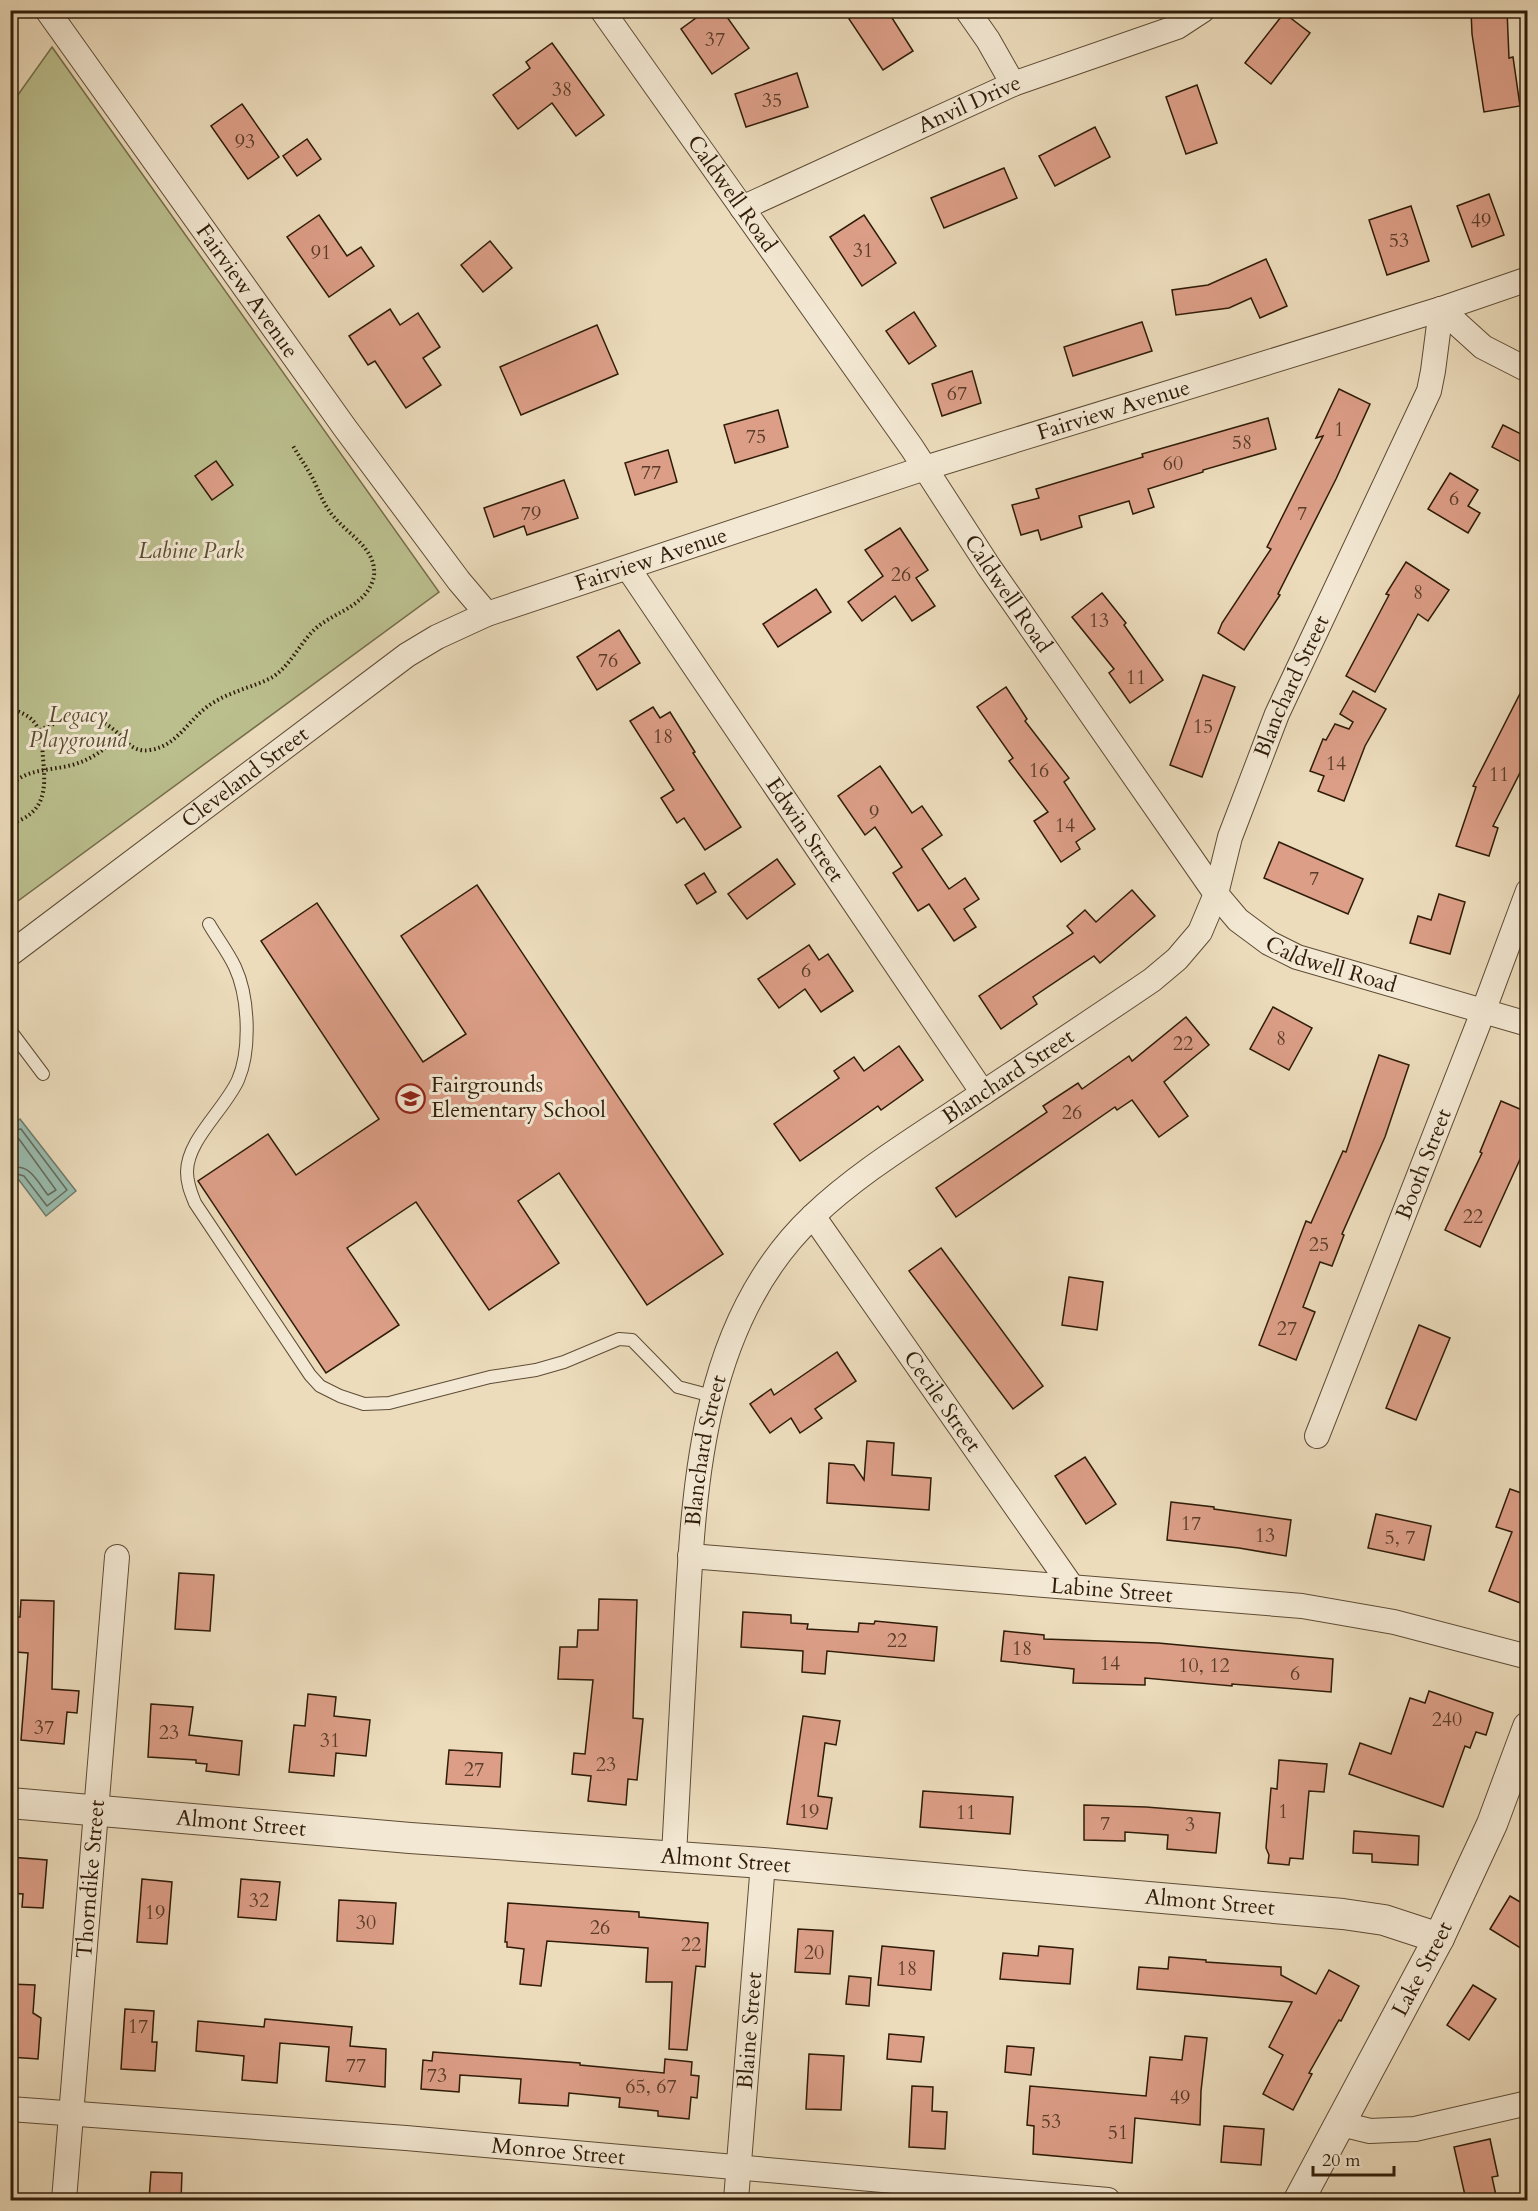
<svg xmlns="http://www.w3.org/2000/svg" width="1538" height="2211" font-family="Cardo,serif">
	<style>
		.green { fill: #bbbf8e; stroke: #756e4b; stroke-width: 1.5 }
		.water { fill: #99bcaf; stroke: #6f7c6c; stroke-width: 1.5 }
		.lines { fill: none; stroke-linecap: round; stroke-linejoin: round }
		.shore { stroke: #646c5c; stroke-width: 1.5 }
		.building { fill: #dc9e87; stroke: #2f1c08; stroke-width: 1.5 }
		.service-casing { stroke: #5e4c35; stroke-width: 14 }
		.minor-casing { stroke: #5e4c35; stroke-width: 26 }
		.tertiary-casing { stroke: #5e4c35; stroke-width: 32 }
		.path { stroke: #2f1c08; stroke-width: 4; stroke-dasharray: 1.5 3; stroke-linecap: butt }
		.service { stroke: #f3e8d3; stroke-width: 12 }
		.minor { stroke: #f3e8d3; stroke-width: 24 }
		.tertiary { stroke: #f3e8d3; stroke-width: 30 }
		.labels { text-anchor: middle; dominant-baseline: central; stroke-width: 6; stroke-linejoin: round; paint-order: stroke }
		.number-label { font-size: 20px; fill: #5a3c28 }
		.street-label { font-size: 22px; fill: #2f1c08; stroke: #f3e8d3 }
		.park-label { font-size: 22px; font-style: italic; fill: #594d30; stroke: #f3e8d3 }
		.poi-label { font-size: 22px; fill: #2f1c08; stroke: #f3e8d3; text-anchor: start }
	</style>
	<rect width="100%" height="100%" fill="#ecdcbc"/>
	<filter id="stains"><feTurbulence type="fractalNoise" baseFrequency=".00333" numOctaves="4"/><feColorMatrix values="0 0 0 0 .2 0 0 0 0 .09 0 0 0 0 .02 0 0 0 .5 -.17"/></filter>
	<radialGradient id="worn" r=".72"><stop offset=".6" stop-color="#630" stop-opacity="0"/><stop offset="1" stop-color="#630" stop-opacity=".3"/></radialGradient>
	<path class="green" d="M52,47L439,592L11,906L10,106Z"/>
	<path class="water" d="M20,1119L76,1191L46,1216L19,1180L11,1186V1126Z"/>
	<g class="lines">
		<g class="shore">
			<path d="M10,1131L21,1129L67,1190L47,1206L24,1176L17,1174L10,1178"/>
			<path d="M10,1138L19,1139L56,1190L48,1195C38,1183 29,1161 10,1169"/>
		</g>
	</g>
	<g class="building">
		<path d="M707,10H722L749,48L712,74L681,29Z"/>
		<path d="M862,10H887L913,51L883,70L849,19Z"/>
		<path d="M1471,10H1507L1509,58L1513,57L1520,106L1484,112L1472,34Z"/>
		<path d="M1284,13L1310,33L1271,84L1245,63Z"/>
		<path d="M552,43L604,115L576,136L552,103L518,129L493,95L530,68L526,62Z"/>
		<path d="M797,73L808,107L746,127L735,94Z"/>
		<path d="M1197,85L1217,143L1186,154L1166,97Z"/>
		<path d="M242,104L279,157L248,179L211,126Z"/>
		<path d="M1095,127L1110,157L1055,186L1039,156Z"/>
		<path d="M307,139L321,159L297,176L283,156Z"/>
		<path d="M1004,168L1017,198L944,228L931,198Z"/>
		<path d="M1489,194L1504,235L1472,247L1457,206Z"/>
		<path d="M1411,206L1429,261L1387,275L1369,220Z"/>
		<path d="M319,215L347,256L361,247L374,266L329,297L287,237Z"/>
		<path d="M864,215L896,263L862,286L830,237Z"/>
		<path d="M490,241L512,268L483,292L461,265Z"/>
		<path d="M1266,259L1287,306L1260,318L1251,298L1229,308L1176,315L1172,290L1208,285Z"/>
		<path d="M390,309L400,325L418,313L440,347L423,358L441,385L406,408L375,361L368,365L349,336Z"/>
		<path d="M914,312L936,346L909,364L886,331Z"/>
		<path d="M1142,322L1152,351L1073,376L1064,347Z"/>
		<path d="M597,325L618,374L521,415L500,367Z"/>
		<path d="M972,371L981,403L942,416L932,384Z"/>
		<path d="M1339,389L1370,404L1336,479L1278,594L1280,595L1244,650L1218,633L1222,623L1271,549L1267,547L1323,436L1316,438Z"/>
		<path d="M778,410L788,447L735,463L724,425Z"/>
		<path d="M1268,418L1276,449L1203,470V472L1148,489L1154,507L1133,514L1129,501L1079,516L1082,527L1041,540L1038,530L1021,535L1012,505L1039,498L1036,489L1143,457L1142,454Z"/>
		<path d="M1503,425L1527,437V465L1492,447Z"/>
		<path d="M668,450L677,482L635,495L625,463Z"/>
		<path d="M216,461L233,485L212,500L195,476Z"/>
		<path d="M1450,473L1478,490L1468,506L1480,513L1468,533L1428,509Z"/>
		<path d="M564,480L578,518L527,535L524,526L494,537L484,508Z"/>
		<path d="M900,528L928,570L916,578L935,606L912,621L895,596L862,621L848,602L883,576L865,550Z"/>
		<path d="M1406,562L1449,590L1428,621L1418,614L1375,692L1346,676L1389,595L1386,594Z"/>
		<path d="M816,589L831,612L778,647L763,624Z"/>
		<path d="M1102,593L1126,623L1124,625L1163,680L1130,703L1109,673L1114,669L1072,617Z"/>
		<path d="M619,630L640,663L597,690L577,657Z"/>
		<path d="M1203,675L1235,687L1202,777L1170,765Z"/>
		<path d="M1527,680V759L1493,826L1498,828L1489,856L1456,846L1476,787L1473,786Z"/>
		<path d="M1006,687L1027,719L1025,721L1069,778L1064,782L1095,829L1076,842L1080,849L1061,862L1034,821L1048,812L1009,761L1013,758L977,707Z"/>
		<path d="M1353,691L1386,709L1365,746L1344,801L1318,791L1324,776L1310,771L1323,739L1326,740L1335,724L1349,729L1353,722L1340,714Z"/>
		<path d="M653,707L660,718L670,712L695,752L693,753L741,827L705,850L684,818L677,823L661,798L674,790L630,721Z"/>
		<path d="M880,766L912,813L922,806L942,835L922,849L949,889L965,878L979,899L964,909L976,927L954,941L929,904L918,911L893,873L902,867L875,827L865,835L838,796Z"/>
		<path d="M1279,842L1363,879L1348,914L1264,878Z"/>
		<path d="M777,859L795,884L747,919L728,894Z"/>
		<path d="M704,873L716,892L697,904L685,885Z"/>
		<path d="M477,885L723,1254L647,1305L559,1173L518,1201L559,1263L489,1310L416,1202L347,1248L399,1325L326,1373L198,1181L268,1134L296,1175L379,1119L261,941L317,903L423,1062L466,1034L401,936Z"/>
		<path d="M1132,890L1155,916L1100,963L1094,956L1033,997L1037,1004L1001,1029L979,996L1073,933L1067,926L1085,910L1096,922Z"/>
		<path d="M1439,894L1465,902L1450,954L1410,943L1418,916L1431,920Z"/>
		<path d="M809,945L819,960L828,954L853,991L821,1012L805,989L779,1008L758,979Z"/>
		<path d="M1273,1007L1312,1028L1289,1070L1250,1049Z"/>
		<path d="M1186,1017L1209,1045L1164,1082L1188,1116L1159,1137L1132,1100L1117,1110L1115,1107L956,1217L936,1188L1047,1112L1043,1106L1078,1083L1082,1089L1129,1056L1132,1061Z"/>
		<path d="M899,1046L923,1080L881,1110L878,1106L800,1161L774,1124L839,1078L834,1071L854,1057L864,1071Z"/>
		<path d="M1379,1055L1409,1065L1385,1137L1342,1234L1344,1235L1332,1266L1320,1262L1303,1307L1315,1312L1296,1360L1259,1345L1306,1221L1311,1223L1343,1151L1346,1152Z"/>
		<path d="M1501,1101L1527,1112V1144L1480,1247L1445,1230L1482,1153L1480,1152Z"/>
		<path d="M941,1248L1043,1386L1013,1409L909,1271Z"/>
		<path d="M1069,1277L1103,1282L1097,1330L1062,1325Z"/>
		<path d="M1419,1325L1450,1338L1416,1420L1386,1408Z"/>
		<path d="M837,1352L856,1381L815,1409L822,1418L800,1433L791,1418L770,1433L750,1404L771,1389L774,1395Z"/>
		<path d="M867,1441L894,1443L892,1475L931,1478L929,1510L827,1503L829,1463L854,1465L864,1480Z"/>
		<path d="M1085,1457L1116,1504L1086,1524L1055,1476Z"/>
		<path d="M1510,1489L1527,1495V1591L1523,1604L1489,1591L1512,1532L1496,1527Z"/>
		<path d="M1171,1502L1214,1507V1509L1291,1520L1286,1556L1239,1548L1167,1540Z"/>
		<path d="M1376,1514L1431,1526L1424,1560L1368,1548Z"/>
		<path d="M179,1573L214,1575L210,1631L175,1629Z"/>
		<path d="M599,1599L637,1600L633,1718L643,1719L637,1780L628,1779L626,1805L588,1801L591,1776L572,1774L574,1753L585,1754L593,1680L558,1679L560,1647H577L578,1630H598Z"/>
		<path d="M21,1600L54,1601L52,1689L79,1691L77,1713L67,1712L64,1744L21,1740L28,1653L16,1652L17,1617H20Z"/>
		<path d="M743,1612L791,1615V1623L808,1624L807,1629L858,1632L859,1623L874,1624L875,1621L937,1627L934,1661L827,1651L825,1674L802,1672L803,1651L741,1647Z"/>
		<path d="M1004,1631L1044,1635V1639L1158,1643L1333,1659L1331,1692L1232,1684V1686L1145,1678V1685L1073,1683L1074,1669L1001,1661Z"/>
		<path d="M1429,1691L1493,1713L1486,1735L1476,1732L1470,1748L1465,1746L1443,1807L1349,1774L1360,1743L1391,1754L1410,1698L1425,1703Z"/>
		<path d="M308,1694L336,1697L334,1716L370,1720L366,1756L336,1753L334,1776L289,1772L294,1725L305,1726Z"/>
		<path d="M151,1704L193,1707L189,1735L242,1741L239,1775L206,1771L207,1764L196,1763V1760L148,1757Z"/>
		<path d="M803,1716L840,1721L836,1745L825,1743L818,1796L832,1798L827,1829L787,1824Z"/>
		<path d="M449,1750L502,1753L500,1787L446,1784Z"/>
		<path d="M1279,1760L1327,1764L1324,1792L1309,1791L1303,1859L1290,1858L1289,1865L1268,1863L1269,1855L1266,1848L1271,1788L1277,1789Z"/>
		<path d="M923,1791L1013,1797L1010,1834L920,1827Z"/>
		<path d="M1084,1805L1146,1807L1220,1813L1216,1853L1167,1849L1168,1835L1125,1832V1841L1084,1840Z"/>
		<path d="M1354,1831L1419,1836L1418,1865L1372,1862V1854L1353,1853Z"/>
		<path d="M10,1857L47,1860L43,1908L22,1907L23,1894L10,1893Z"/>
		<path d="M142,1879L172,1882L167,1944L137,1942Z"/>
		<path d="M241,1879L280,1882L276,1920L238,1917Z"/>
		<path d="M1510,1896L1527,1906V1952L1490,1929Z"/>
		<path d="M339,1900L396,1903L393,1944L337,1941Z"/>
		<path d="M508,1903L639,1912V1917L708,1923L705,1967L696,1966L687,2050L669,2049L672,1982H646L648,1948L547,1941L541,1986L520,1984L524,1949L507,1947V1942H505Z"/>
		<path d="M798,1929L833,1931L830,1974L795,1972Z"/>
		<path d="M882,1946L934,1951L931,1990L878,1985Z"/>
		<path d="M1039,1946L1073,1949L1070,1984L1000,1979L1003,1953L1038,1956Z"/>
		<path d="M1169,1957L1206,1960V1962L1281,1967V1975L1316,1994L1329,1970L1359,1986L1341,2021L1339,2020L1309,2073L1312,2074L1293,2110L1263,2094L1283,2055L1269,2047L1292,2002L1137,1989L1139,1967L1168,1969Z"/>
		<path d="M849,1976L871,1978L869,2006L846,2004Z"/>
		<path d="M10,1984L35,1985L33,2013L41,2018L38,2059L10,2057Z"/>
		<path d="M1473,1985L1496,1999L1469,2040L1447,2025Z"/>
		<path d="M125,2009L154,2011L152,2042H157L155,2071L121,2069Z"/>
		<path d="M265,2019L352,2027L350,2046L386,2049L385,2087L326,2081L329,2047L280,2043L277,2083L242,2080L244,2056L196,2051L198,2021L264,2027Z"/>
		<path d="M889,2034L924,2037L921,2062L887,2059Z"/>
		<path d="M1185,2036L1207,2038L1201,2091L1200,2125L1135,2118L1132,2163L1033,2154L1034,2126L1027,2125L1030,2086L1146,2096L1150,2057L1182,2060Z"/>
		<path d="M1007,2046L1034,2048L1031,2075L1005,2072Z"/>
		<path d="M433,2052L580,2063V2065L664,2073L665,2059L692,2062L691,2075L699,2076L697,2098L691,2097L689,2119L658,2116V2111L619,2107L620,2098L569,2093L568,2106L519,2103L521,2079L460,2075L459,2092L421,2089L423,2060L432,2061Z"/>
		<path d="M809,2054L844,2056L841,2110L806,2109Z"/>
		<path d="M912,2086L933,2087L932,2111L947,2112L945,2149L909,2147Z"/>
		<path d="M1224,2126L1264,2129L1261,2165L1221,2162Z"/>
		<path d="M1490,2139L1498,2176L1492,2177L1497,2200H1466L1454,2147Z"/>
		<path d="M151,2172L182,2173L181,2200H149Z"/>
	</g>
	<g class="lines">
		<defs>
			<g id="service">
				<path d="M209,924C217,938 228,952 235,967C249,997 251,1050 238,1080C225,1109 187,1140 187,1172C187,1184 191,1193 195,1203L310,1375L320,1386L340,1396L364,1404L389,1403L490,1377L536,1370L564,1362L619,1339L632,1340L678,1387L712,1396"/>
				<path d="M10,1030L43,1074"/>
			</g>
			<g id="minor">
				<path id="s1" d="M47,10L345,428L459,581L487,614"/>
				<path id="s2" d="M602,10L912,448L989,567L1216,894L1238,920L1269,943L1297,957L1528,1024"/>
				<path d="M967,10L988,40L1013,84"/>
				<path id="s3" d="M742,208L1013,84L1177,27L1203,10"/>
				<path d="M1441,309L1483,347L1528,370"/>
				<path id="s4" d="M628,568L983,1093"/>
				<path id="s5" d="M10,954L407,655L437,637L487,614L925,468L1441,309L1528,279"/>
				<path id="s6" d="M813,1216L1072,1587"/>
				<path id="s7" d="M1317,1436L1483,1012L1528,891"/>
				<path id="s8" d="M690,1556L1302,1606L1394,1622L1528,1657"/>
				<path id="s9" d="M674,1855C678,1781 682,1707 686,1632C694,1488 700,1323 813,1216C855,1176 905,1145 953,1113C1019,1069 1086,1025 1152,980L1177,959L1200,932L1216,894L1230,837L1277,714L1429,391L1433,371L1441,309"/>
				<path id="s10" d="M10,2109L406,2138L1108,2200"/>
				<path d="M1341,2124L1370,2131L1415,2129L1528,2103"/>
				<path id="s11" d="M64,2200L117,1557"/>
				<path id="s12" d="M736,2200L763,1863"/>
			</g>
			<g id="tertiary">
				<path id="s13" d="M10,1803L410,1838L763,1863L1343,1914L1384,1920L1439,1938"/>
				<path id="s14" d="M1299,2200L1439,1938L1492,1824L1528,1727"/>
			</g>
		</defs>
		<use href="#service" class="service-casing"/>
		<use href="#minor" class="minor-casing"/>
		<use href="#tertiary" class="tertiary-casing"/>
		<g class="path">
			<path d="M10,708C19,712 29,715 34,722C42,732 42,745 43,758C46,790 46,813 10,824"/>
			<path d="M40,730C62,719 91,711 113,729C126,739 131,753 150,750C178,746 189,718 211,704C229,692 250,688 269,679C289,669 299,644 315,629C332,614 353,610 367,592C371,586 375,578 374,571C374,548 347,533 334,517C325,507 320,494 314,481C308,469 300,458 293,446"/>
			<path d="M10,786C27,768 50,771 72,765C91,760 105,749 120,736"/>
		</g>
		<use href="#service" class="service"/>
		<use href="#minor" class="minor"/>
		<use href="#tertiary" class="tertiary"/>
	</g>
	<defs>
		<symbol id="school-ring" viewBox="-11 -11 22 22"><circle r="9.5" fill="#f3e8d3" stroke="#8f2418" stroke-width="1.5"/><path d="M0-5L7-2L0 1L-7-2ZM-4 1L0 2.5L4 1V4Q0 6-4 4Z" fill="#8f2418"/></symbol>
	</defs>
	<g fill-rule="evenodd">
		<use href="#school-ring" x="394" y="1082" width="33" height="33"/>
	</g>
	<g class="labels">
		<g class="number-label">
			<text x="715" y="39">37</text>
			<text x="562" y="89">38</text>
			<text x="772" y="100">35</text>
			<text x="245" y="141">93</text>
			<text x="1481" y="220">49</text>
			<text x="1399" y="240">53</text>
			<text x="863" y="250">31</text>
			<text x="321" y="252">91</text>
			<text x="957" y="393">67</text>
			<text x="1339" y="429">1</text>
			<text x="756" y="436">75</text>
			<text x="1242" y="442">58</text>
			<text x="1173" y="463">60</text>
			<text x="651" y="472">77</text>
			<text x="1454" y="498">6</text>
			<text x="531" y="513">79</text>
			<text x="1302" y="513">7</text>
			<text x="901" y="574">26</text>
			<text x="1418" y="592">8</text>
			<text x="1099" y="620">13</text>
			<text x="608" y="660">76</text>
			<text x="1136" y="677">11</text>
			<text x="1203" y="726">15</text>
			<text x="663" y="736">18</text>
			<text x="1336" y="763">14</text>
			<text x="1039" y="770">16</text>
			<text x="1499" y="774">11</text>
			<text x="874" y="812">9</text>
			<text x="1065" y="825">14</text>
			<text x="1314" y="878">7</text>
			<text x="806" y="970">6</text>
			<text x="1281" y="1038">8</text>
			<text x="1183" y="1043">22</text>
			<text x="1072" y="1112">26</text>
			<text x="1473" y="1216">22</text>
			<text x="1319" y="1244">25</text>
			<text x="1287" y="1328">27</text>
			<text x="1191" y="1523">17</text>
			<text x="1265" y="1535">13</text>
			<text x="1400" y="1537">5, 7</text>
			<text x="897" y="1640">22</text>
			<text x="1022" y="1648">18</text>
			<text x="1110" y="1663">14</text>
			<text x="1204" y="1665">10, 12</text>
			<text x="1295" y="1673">6</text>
			<text x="1447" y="1719">240</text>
			<text x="44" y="1727">37</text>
			<text x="169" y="1732">23</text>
			<text x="330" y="1740">31</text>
			<text x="606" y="1764">23</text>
			<text x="474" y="1769">27</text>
			<text x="809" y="1811">19</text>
			<text x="1283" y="1811">1</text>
			<text x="966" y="1812">11</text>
			<text x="1105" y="1823">7</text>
			<text x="1190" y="1824">3</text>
			<text x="259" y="1900">32</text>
			<text x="155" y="1912">19</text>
			<text x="366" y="1922">30</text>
			<text x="600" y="1927">26</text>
			<text x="691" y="1944">22</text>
			<text x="814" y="1952">20</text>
			<text x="907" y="1968">18</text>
			<text x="138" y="2026">17</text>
			<text x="356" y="2065">77</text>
			<text x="437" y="2075">73</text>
			<text x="651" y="2086">65, 67</text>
			<text x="1180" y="2097">49</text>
			<text x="1051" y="2121">53</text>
			<text x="1118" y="2132">51</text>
		</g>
		<g class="street-label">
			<text stroke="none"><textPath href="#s3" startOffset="250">Anvil Drive</textPath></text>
			<text stroke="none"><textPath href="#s2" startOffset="225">Caldwell Road</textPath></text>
			<text stroke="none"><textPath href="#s1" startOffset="345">Fairview Avenue</textPath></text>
			<text stroke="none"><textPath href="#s5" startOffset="1246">Fairview Avenue</textPath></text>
			<text stroke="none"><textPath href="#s5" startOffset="760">Fairview Avenue</textPath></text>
			<text stroke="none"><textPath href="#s2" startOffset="711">Caldwell Road</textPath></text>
			<text stroke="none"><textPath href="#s9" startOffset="1414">Blanchard Street</textPath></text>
			<text stroke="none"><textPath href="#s5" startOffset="294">Cleveland Street</textPath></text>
			<text stroke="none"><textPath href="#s4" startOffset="316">Edwin Street</textPath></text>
			<text stroke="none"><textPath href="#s2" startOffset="1215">Caldwell Road</textPath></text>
			<text stroke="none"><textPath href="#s9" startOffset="910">Blanchard Street</textPath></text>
			<text stroke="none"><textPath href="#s7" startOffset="292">Booth Street</textPath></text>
			<text stroke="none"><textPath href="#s6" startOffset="226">Cecile Street</textPath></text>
			<text stroke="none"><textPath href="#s9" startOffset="406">Blanchard Street</textPath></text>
			<text stroke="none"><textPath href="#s8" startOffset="423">Labine Street</textPath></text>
			<text stroke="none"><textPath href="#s13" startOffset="232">Almont Street</textPath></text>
			<text stroke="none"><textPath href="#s13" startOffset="718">Almont Street</textPath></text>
			<text stroke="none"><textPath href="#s11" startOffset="322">Thorndike Street</textPath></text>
			<text stroke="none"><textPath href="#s13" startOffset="1204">Almont Street</textPath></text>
			<text stroke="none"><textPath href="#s14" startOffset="262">Lake Street</textPath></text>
			<text stroke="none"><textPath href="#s12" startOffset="170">Blaine Street</textPath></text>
			<text stroke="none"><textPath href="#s10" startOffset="550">Monroe Street</textPath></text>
		</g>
		<g class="park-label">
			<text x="191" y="551">Labine Park</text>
			<text x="78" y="715">Legacy<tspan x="78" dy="25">Playground</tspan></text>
		</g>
		<g class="poi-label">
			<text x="431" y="1085">Fairgrounds<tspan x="431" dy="25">Elementary School</tspan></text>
		</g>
	</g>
	<rect width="1538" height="2211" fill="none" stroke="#ecdcbc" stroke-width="36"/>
	<rect x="12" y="12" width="1514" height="2187" fill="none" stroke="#2f1c08" stroke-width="3"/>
	<rect x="18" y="18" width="1502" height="2175" fill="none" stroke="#2f1c08" stroke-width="1.5"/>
	<path d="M1313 2166v9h81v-9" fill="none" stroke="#2f1c08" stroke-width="3"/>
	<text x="1322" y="2166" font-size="18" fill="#2f1c08" stroke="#f3e8d3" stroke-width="4.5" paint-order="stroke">20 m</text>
	<rect width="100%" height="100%" filter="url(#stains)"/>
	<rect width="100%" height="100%" fill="url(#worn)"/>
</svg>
